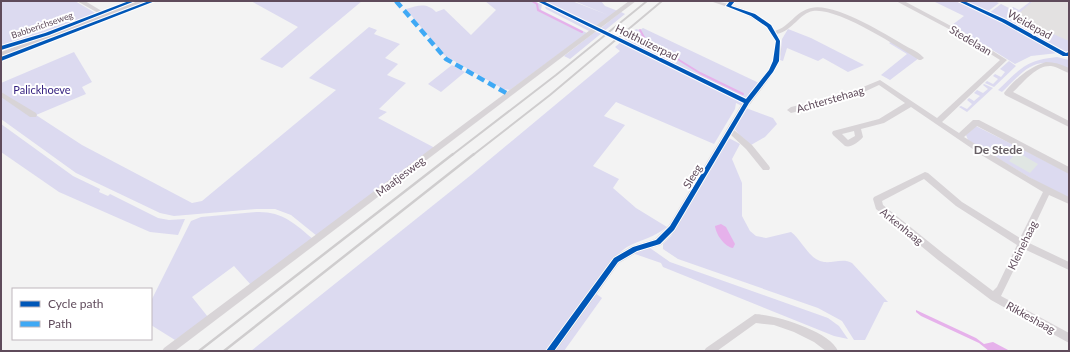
<svg xmlns="http://www.w3.org/2000/svg" width="1070" height="352" font-family="Lato,sans-serif">
	<style>
		.education { fill: #e3e1e1 }
		.green { fill: #dcdaf0 }
		.sand { fill: #e0e6e3 }
		.water { fill: #e6b1eb }
		.lines { fill: none; stroke-linecap: round; stroke-linejoin: round }
		.stream { stroke: #e6b1eb; stroke-width: 2 }
		.minor { fill: #d8d4d7; fill-rule: evenodd }
		.major { fill: #d4ced2; fill-rule: evenodd }
		.rail-far1 { stroke: #cfcdce; stroke-width: 2 }
		.rail { stroke: #cfcdce; stroke-width: 2.5 }
		.quiet { stroke: #3fa9f5; stroke-width: 4.5; stroke-dasharray: 8 4.5; stroke-linecap: butt }
		.cycleway-casing { stroke: #fff; stroke-width: 2 }
		.cycleway { fill: #0057b8; fill-rule: evenodd }
		.labels { text-anchor: middle; dominant-baseline: central; stroke-width: 4; stroke-linejoin: round; paint-order: stroke }
		.far-street-label { font-size: 9px; fill: #5f4b5b; stroke: #fff }
		.street-label { font-size: 11px; fill: #5f4b5b; stroke: #fff }
		.park-label { font-size: 11px; fill: #321e7e; stroke: #fff }
		.neighbourhood-label { font-size: 12px; font-weight: bold; fill: #675f65; stroke: #fff }
	</style>
	<rect width="100%" height="100%" fill="#f3f3f3"/>
	<path class="education" d="M1033,1H1069V51L1010,23L1018,12Z"/>
	<g class="green">
		<path d="M1,1H75L97,14L39,35L1,47Z"/>
		<path d="M251,1H362L282,68L260,59L298,27Z"/>
		<path d="M485,1H536L542,4L541,10L587,33L510,90L503,89L444,55L406,9C418,6 426,2 436,12L444,9L471,35L496,10Z"/>
		<path d="M541,1H572L608,15L574,1H601L605,6L618,11L597,27Z"/>
		<path d="M933,1H957L1004,22L1058,53L1031,56L1015,64L952,25L964,16Z"/>
		<path d="M962,1H994L999,3L987,12Z"/>
		<path d="M1031,1H1033L1015,17L1069,41V51L1063,52L989,13L1001,4L1011,9L1013,7L1019,10Z"/>
		<path d="M548,6L594,30L589,31L546,9L545,7Z"/>
		<path d="M621,12L625,14L570,59L564,56L595,32L601,33L604,30L601,28Z"/>
		<path d="M369,27L377,30L374,34L400,44L385,58L398,64L387,75L406,83L379,109L387,112L378,118L435,148L317,236L291,215L275,209H256L174,216L160,213L76,173L1,119V83L74,52L92,82L82,87L86,94L36,115L82,145L192,203L202,201L336,90L309,78Z"/>
		<path d="M643,28L759,83L746,98H743L625,40L622,43L743,102L742,106L736,103L735,109L714,144L616,102L604,116L625,125L593,166L619,179L613,188L636,208L667,227C655,237 640,240 627,247C619,252 613,260 606,267L547,351H251L471,175L620,51L615,47L636,29L640,30Z"/>
		<path d="M788,29L811,38L864,65L848,72L823,58L818,61L787,48L783,61L780,60L782,39Z"/>
		<path d="M891,42L919,58L890,80L881,75L907,54L889,43Z"/>
		<path d="M1057,57L1069,60V69C1034,54 1026,69 1002,92L998,90C1020,69 1026,60 1057,57Z"/>
		<path d="M1009,61L1016,66L994,87L985,83L987,81L993,84L998,79L993,76L995,74L1001,77L1005,72L1000,69Z"/>
		<path d="M452,65L465,72L441,92L428,84Z"/>
		<path d="M984,84L993,88L967,112L959,107L961,106L967,109L972,104L967,100L969,98L974,101L980,96L974,93L977,90L983,93L988,89L983,85Z"/>
		<path d="M746,108L773,118L777,124L765,137L751,145L740,136L734,128Z"/>
		<path d="M1,124L73,176L100,189L99,192L108,196L110,194L158,218L169,220L185,219L178,235L150,232L59,192L1,152Z"/>
		<path d="M976,126L1069,173V198L1042,185L968,140L966,135Z"/>
		<path d="M729,138L740,144L732,159L742,183V216L750,231L756,236L766,238L791,232C802,240 809,260 824,262C834,263 843,258 852,263L888,302H884L865,340H854L842,321L818,308L678,259L663,249V244L671,236Z"/>
		<path d="M256,212C282,211 294,223 313,239L251,285L234,266L192,297L208,317L175,340L151,325V301L191,221L201,217Z"/>
		<path d="M650,248L670,262L828,318L839,326L848,339L834,336L663,267L661,263L632,253Z"/>
		<path d="M595,293L602,298L564,351H553Z"/>
	</g>
	<path class="sand" d="M1017,152L1038,164L1030,173L1009,161Z"/>
	<g class="water">
		<path d="M721,224L726,227L735,244L733,248C725,247 716,235 715,226Z"/>
		<path d="M916,310L976,338L984,344L993,342L1010,351H989L979,343L921,316L916,312Z"/>
	</g>
	<g class="lines">
		<g class="stream">
			<path d="M532,1L537,4L538,10L582,32"/>
			<path d="M640,30L645,39L700,73L743,94"/>
		</g>
		<g class="minor">
			<path d="M77,1H85L110,16L109,17H105Z"/>
			<path d="M629,1H636L175,351H162L164,348Z"/>
			<path d="M710,1C728,1 765,15 775,31C789,27 796,11 811,8C833,2 884,33 904,45C911,49 919,52 924,58L921,60H919C897,46 837,7 813,11C800,13 792,31 777,34C792,59 764,84 751,103C744,111 740,121 734,130L752,145L769,166L770,168L769,170H763L746,149L731,135L675,231L661,245L638,252L619,263L556,351H545L613,257L632,246L655,239L669,225L744,100L768,70L773,61L775,51V41L767,27L740,11Z"/>
			<path d="M896,1H904L966,34L1007,60L942,122L959,133L973,120H979L1069,167V174L977,126L964,137L1029,177L1069,197V204L1049,195L1027,242L1069,262V270L1024,249L1001,296L1069,333V343L991,300L938,260L876,209L873,199L874,197L925,172L928,173L962,202L1020,238L1043,192L983,156L911,107L884,123L861,129L863,137C859,142 851,148 845,146L833,135L832,133L833,131L879,119L905,103L879,85L851,98L791,113L787,110L791,107L846,94L880,80L937,118L1000,60L962,36ZM854,131L855,136L848,140L842,134ZM924,179L956,206L1017,245L997,287L993,291L944,254L883,205L882,201Z"/>
			<path d="M1046,62C1054,62 1061,64 1069,68V73C1063,71 1058,67 1051,66C1036,65 1023,83 1013,92L1069,121V127L1005,95L1004,93C1014,80 1029,67 1046,62Z"/>
			<path d="M1,92L36,113L37,115L36,117H30L1,97Z"/>
			<path d="M755,314C775,315 830,331 838,351H826L814,342L794,332L774,325L756,323L717,351H704L706,348Z"/>
		</g>
		<path class="major" d="M137,1H149L1,58V52Z"/>
		<g class="rail-far1">
			<path d="M452,155L556,75L647,1"/>
			<path d="M473,155L550,95L662,1"/>
		</g>
		<g class="rail">
			<path d="M199,351L453,154"/>
			<path d="M224,351L474,154"/>
		</g>
		<path class="quiet" d="M396,1L446,59L508,94"/>
		<defs>
			<g id="cycleway">
				<path d="M129,1H135L49,35L1,50V46L45,33Z"/>
				<path d="M149,1H155L1,61V57Z"/>
				<path d="M537,1H543L746,99L769,70L773,61L776,41L767,27L751,16L726,6L730,1H735L731,6L755,14L771,25L780,41L779,61L773,72L749,103L674,230L660,244L637,251L618,262L554,351H546L614,258L633,247L656,240L670,226L744,103Z"/>
				<path d="M958,1H964L1006,20L1066,53L1069,52V56H1063L1002,22Z"/>
			</g>
		</defs>
		<use href="#cycleway" class="cycleway-casing"/>
		<use href="#cycleway" class="cycleway"/>
	</g>
	<g class="labels">
		<g class="far-street-label">
			<text transform="translate(42 25) rotate(-19)">Babberichseweg</text>
		</g>
		<g class="street-label">
			<text transform="translate(1030 24) rotate(29)">Weidepad</text>
			<text transform="translate(971 40) rotate(31)">Stedelaan</text>
			<text transform="translate(647 42) rotate(26)">Holthuizerpad</text>
			<text transform="translate(830 99) rotate(-16)">Achterstehaag</text>
			<text transform="translate(400 176) rotate(-37)">Maatjesweg</text>
			<text transform="translate(692 176) rotate(-59)">Sleeg</text>
			<text transform="translate(902 226) rotate(39)">Arkenhaag</text>
			<text transform="translate(1022 245) rotate(-64)">Kleinehaag</text>
			<text transform="translate(1031 317) rotate(29)">Rikkeshaag</text>
		</g>
		<g class="park-label">
			<text x="42" y="89">Palickhoeve</text>
		</g>
		<g class="neighbourhood-label">
			<text x="998" y="149">De Stede</text>
		</g>
	</g>
	<rect width="1070" height="352" fill="none" stroke="#5f4b5b" stroke-width="4"/>
	<rect x="12" y="288" width="140" height="52" fill="#ffffff" stroke="#bfb7bd"/>
	<rect x="20" y="301" width="20" height="6" fill="#0057b8" stroke="#bfb7bd"/>
	<text x="48" y="308" font-size="12" fill="#5f4b5b">Cycle path</text>
	<rect x="20" y="321" width="20" height="6" fill="#3fa9f5" stroke="#bfb7bd"/>
	<text x="48" y="328" font-size="12" fill="#5f4b5b">Path</text>
</svg>
